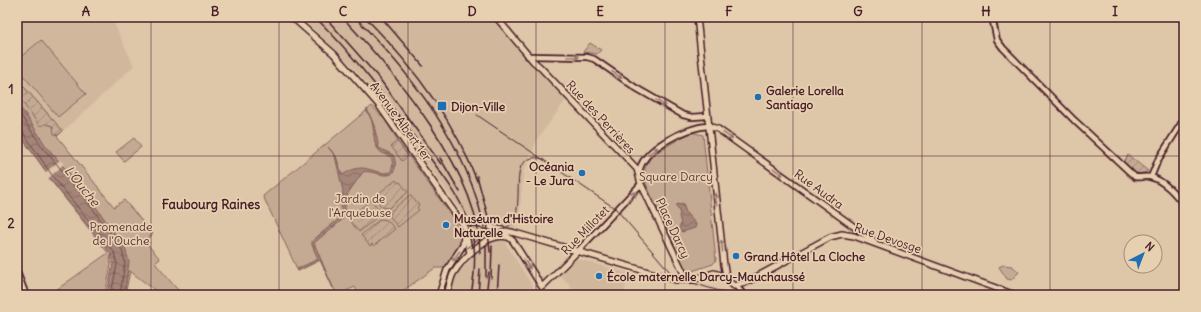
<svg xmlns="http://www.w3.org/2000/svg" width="1201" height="312" font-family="Delius,sans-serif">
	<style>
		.built { fill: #d1b89d }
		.grass { fill: url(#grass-tufts); stroke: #88645f }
		.park { fill: #c5aa93; stroke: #88645f }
		.garden { fill: url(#garden-furrows); stroke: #88645f }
		.water { fill: url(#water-waves); stroke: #815c59 }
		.pier { fill: #dec6a8 }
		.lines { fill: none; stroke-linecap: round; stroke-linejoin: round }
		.shore { stroke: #6e484a; stroke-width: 1 }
		.tertiary-casing { stroke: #4a1f2b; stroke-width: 8 }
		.secondary-casing { stroke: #4a1f2b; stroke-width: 8 }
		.tertiary { stroke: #e7d0b0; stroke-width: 4.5 }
		.secondary { stroke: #e7d0b0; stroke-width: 5 }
		.tram { stroke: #4a1f2b; stroke-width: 1 }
		.rail { stroke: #4a1f2b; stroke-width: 1.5 }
		.oneway { stroke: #98786e }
		.grid { fill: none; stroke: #4a1f2b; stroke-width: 1; stroke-opacity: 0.55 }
		.poi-dot { fill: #1f6fb2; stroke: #e7d0b0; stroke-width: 1.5 }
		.labels { text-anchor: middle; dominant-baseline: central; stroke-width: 3.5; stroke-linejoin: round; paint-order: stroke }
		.poi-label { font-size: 12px; font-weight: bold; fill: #4a1f2b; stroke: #e7d0b0; text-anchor: start }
		.street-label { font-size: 12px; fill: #4a1f2b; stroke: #e7d0b0 }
		.park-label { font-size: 12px; fill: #5c343b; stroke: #e7d0b0 }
		.water-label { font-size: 13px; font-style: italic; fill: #61383e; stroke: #e7d0b0 }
		.neighbourhood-label { font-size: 13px; font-weight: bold; fill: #4a1f2b; stroke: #e7d0b0 }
		.neatline { fill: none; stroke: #4a1f2b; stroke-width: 1.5 }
		.grid-label { font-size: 13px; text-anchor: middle; font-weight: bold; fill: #4a1f2b }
	</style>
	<defs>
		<pattern id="grass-tufts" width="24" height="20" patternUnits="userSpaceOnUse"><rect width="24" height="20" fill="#c5aa93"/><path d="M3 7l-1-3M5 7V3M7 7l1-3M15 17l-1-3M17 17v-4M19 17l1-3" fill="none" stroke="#a28a78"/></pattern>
		<pattern id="garden-furrows" width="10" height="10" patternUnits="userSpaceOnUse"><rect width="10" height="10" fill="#c5aa93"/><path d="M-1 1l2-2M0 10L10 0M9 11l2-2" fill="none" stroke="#a28a78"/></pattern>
		<pattern id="water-waves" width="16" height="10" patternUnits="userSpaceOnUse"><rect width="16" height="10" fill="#a58578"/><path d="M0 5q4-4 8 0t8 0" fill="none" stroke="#886c63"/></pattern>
	</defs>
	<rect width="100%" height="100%" fill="#dec6a8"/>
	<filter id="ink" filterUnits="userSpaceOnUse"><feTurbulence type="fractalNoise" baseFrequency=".025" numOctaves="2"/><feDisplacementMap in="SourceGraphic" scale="8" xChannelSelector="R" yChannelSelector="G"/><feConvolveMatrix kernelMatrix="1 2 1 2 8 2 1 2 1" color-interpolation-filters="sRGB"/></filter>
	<g filter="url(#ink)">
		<g class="built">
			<path d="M17,17H111L134,66L63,131L17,79Z"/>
			<path d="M301,17H490L566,100L538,138L523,173L519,219L506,244L538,295H450L455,275L462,267L469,263L472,252L470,234L463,213L375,92L350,64Z"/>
			<path d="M578,259L628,273L624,295H576L569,284L560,275L574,260Z"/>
		</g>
		<path class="grass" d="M590,43L601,50L597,54L583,52Z"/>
		<g class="park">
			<path d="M41,40L86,94L58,117L17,68V60Z"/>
			<path d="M17,79L63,131L57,136L114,207L124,200L153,234L147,239L150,243L148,245L160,259L155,263L176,288L184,295H161L130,271L125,295H124L128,270L110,255L111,265L105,295H49L108,253L49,178L50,177L17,131Z"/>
			<path d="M372,106L385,120L398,141L453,218L462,240L445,268H435L397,295H359L355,287L337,295L320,260L298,271L263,196Z"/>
			<path d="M691,132L703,135L716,260L713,264L689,272L684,267L646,184L645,168L652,155Z"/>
			<path d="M134,138L141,147L124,161L116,152Z"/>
			<path d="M1003,265L1012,266L1019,272L1011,280L1007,279L999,267Z"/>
		</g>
		<g class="garden">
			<path d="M17,79L63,131L58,135L54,134L53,126L46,124L40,126L17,95Z"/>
			<path d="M397,141L408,156L402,161L391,146Z"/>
			<path d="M1128,155L1148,171C1136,177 1131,171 1123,163Z"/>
			<path d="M396,180L398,183L400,182L408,192L389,208L382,207L374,197Z"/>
			<path d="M410,195L419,205L417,207L419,210L398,227L390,217L391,211Z"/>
			<path d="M371,200L379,209L378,216L359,232L350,221L352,219L350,217Z"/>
			<path d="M380,219L387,220L395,229L374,246L372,244L370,246L361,235Z"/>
		</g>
		<g class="water">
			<path d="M17,104L26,115L46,146L86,193L125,248L129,262L124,295H107L113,264L111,254L49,178L50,177L17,131Z"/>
			<path d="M367,109L374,125L379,148L393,155C395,159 396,163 395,168C392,183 372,169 363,172L348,193L342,220L314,243L333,288L320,260L298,271L297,269L318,259L312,245V241L340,218L343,191L335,156L328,147L336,156L342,175C348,172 352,169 360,168C369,167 384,177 391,171L393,164L391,157C387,154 381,154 378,149C371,142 377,122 366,111Z"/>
			<path d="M683,203L686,213L696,224L695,228L682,232L678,229L681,224L679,216L680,214L676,205Z"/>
		</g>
		<path class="pier" d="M60,160L64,164L49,178L45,173Z"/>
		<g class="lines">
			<g class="shore">
				<path d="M17,110L43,148L83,195L122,250L125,262L120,295"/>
				<path d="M17,129L22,131L54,178L114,252L117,264L111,295"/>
			</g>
			<defs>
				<g id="tertiary">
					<path d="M992,17L997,40L1003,48L1074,120L1135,177C1140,178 1145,176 1150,177C1164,180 1176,195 1184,205"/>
					<path d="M528,56L587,57L594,59L636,88L683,115L692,117L707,116"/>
					<path d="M639,174C640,149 687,127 708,126"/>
					<path d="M1151,177L1158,160L1184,119"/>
					<path d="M578,251L641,184"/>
					<path d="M17,272L26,295"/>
					<path d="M736,286L744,295"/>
				</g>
				<g id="secondary">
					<path d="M292,17L334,54L378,104L464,226L470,253"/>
					<path d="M496,17L533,61L540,67L637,169L641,184L687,280"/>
					<path d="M697,17L724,265L727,281"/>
					<path d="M708,126L718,129L874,241"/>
					<path d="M461,220L515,233L676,280H692L714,273L721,275L734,286L745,283L830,237L842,234L854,236L1015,295"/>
					<path d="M503,232L513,241L542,287L578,251"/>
					<path d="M439,295L447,270L463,245L464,235"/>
					<path d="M447,295C449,288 450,280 453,274C462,259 488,232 507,237"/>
				</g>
			</defs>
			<use href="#tertiary" class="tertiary-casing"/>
			<use href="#secondary" class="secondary-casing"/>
			<use href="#tertiary" class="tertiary"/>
			<use href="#secondary" class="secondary"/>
			<g class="tram">
				<path d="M477,115L616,209L670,272L689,282L733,295"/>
				<path d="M442,295C450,267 459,247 488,235C495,232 507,229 512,223C522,210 515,181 521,166C527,158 534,156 543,159"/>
			</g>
			<g class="rail">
				<path d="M315,17C355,56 388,101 421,146C440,172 462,197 471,229C477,251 475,273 471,295"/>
				<path d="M325,17L379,78L441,164"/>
				<path d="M342,17C394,72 481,174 480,253"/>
				<path d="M355,17C412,75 468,146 484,227"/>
				<path d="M365,17C411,64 454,119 477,181"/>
				<path d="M381,17L423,66"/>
				<path d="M440,158L460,192"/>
				<path d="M477,176L490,224"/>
				<path d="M487,220L490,252"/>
				<path d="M486,277V245"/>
				<path d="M491,278L492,246"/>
				<path d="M478,295L480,269"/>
				<path d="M486,295L489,272"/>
				<path d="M497,295L499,265"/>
			</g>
		</g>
		<defs><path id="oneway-shaft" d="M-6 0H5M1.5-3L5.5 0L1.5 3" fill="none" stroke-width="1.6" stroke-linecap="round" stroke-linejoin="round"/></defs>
		<g class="oneway">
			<use href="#oneway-shaft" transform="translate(573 57)"/>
			<use href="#oneway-shaft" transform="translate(617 75) rotate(35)"/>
			<use href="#oneway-shaft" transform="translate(661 103) rotate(31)"/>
			<use href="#oneway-shaft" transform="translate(728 136) rotate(36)"/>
			<use href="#oneway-shaft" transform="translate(653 151) rotate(-38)"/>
			<use href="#oneway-shaft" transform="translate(778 172) rotate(36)"/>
			<use href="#oneway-shaft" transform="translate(632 196) rotate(-47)"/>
			<use href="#oneway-shaft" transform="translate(716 199) rotate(-96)"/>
			<use href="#oneway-shaft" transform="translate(722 246) rotate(-96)"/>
			<use href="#oneway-shaft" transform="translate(456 256) rotate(125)"/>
			<use href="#oneway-shaft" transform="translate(527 264) rotate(58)"/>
		</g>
	</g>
	<path class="grid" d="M151,17V295M279,17V295M408,17V295M536,17V295M665,17V295M793,17V295M922,17V295M1050,17V295M17,156H1184"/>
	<g class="poi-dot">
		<circle cx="758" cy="97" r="4"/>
		<rect x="437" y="101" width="10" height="10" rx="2"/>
		<circle cx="582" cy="173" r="4"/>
		<circle cx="446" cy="225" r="4"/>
		<circle cx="736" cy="256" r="4"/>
		<circle cx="599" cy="276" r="4"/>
	</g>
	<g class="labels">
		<g class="poi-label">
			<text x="766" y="90">Galerie Lorella<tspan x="766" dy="14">Santiago</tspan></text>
			<text x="451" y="106">Dijon-Ville</text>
			<text x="574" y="166" text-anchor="end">Océania<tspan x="574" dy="14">- Le Jura</tspan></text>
			<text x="454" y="218">Muséum d'Histoire<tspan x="454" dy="14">Naturelle</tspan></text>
			<text x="744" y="256">Grand Hôtel La Cloche</text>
			<text x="607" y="276">École maternelle Darcy-Mauchaussé</text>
		</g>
		<g class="street-label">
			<text transform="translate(601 117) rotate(47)">Rue des Perrières</text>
			<text transform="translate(401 121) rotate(54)">Avenue Albert 1er</text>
			<text transform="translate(819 189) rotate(36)">Rue Audra</text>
			<text transform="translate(673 228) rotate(65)">Place Darcy</text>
			<text transform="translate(585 230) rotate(-46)">Rue Millotet</text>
			<text transform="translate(888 238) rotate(19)">Rue Devosge</text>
		</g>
		<g class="park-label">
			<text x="676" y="176">Square Darcy</text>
			<text x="360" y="198">Jardin de<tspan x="360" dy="14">l'Arquebuse</tspan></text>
			<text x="121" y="226">Promenade<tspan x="121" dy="14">de l'Ouche</tspan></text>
		</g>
		<g class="water-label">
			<text transform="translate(82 186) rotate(51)">L'Ouche</text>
		</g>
		<g class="neighbourhood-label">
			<text x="211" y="204">Faubourg Raines</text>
		</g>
	</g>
	<rect width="1201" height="312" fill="none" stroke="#e7d0b0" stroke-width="44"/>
	<g transform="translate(1143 254) rotate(42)"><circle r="19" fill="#e7d0b0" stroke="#a8897b"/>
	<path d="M0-3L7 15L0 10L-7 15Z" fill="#1f6fb2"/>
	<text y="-6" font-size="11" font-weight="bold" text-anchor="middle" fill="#4a1f2b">N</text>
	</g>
	<rect x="22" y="22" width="1157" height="268" class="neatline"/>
	<g class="grid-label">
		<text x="86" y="16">A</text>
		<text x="215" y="16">B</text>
		<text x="343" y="16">C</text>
		<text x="472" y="16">D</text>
		<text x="600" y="16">E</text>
		<text x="729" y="16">F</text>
		<text x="858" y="16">G</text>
		<text x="986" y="16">H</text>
		<text x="1115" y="16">I</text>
		<text x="11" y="94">1</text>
		<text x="11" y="228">2</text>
	</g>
</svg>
